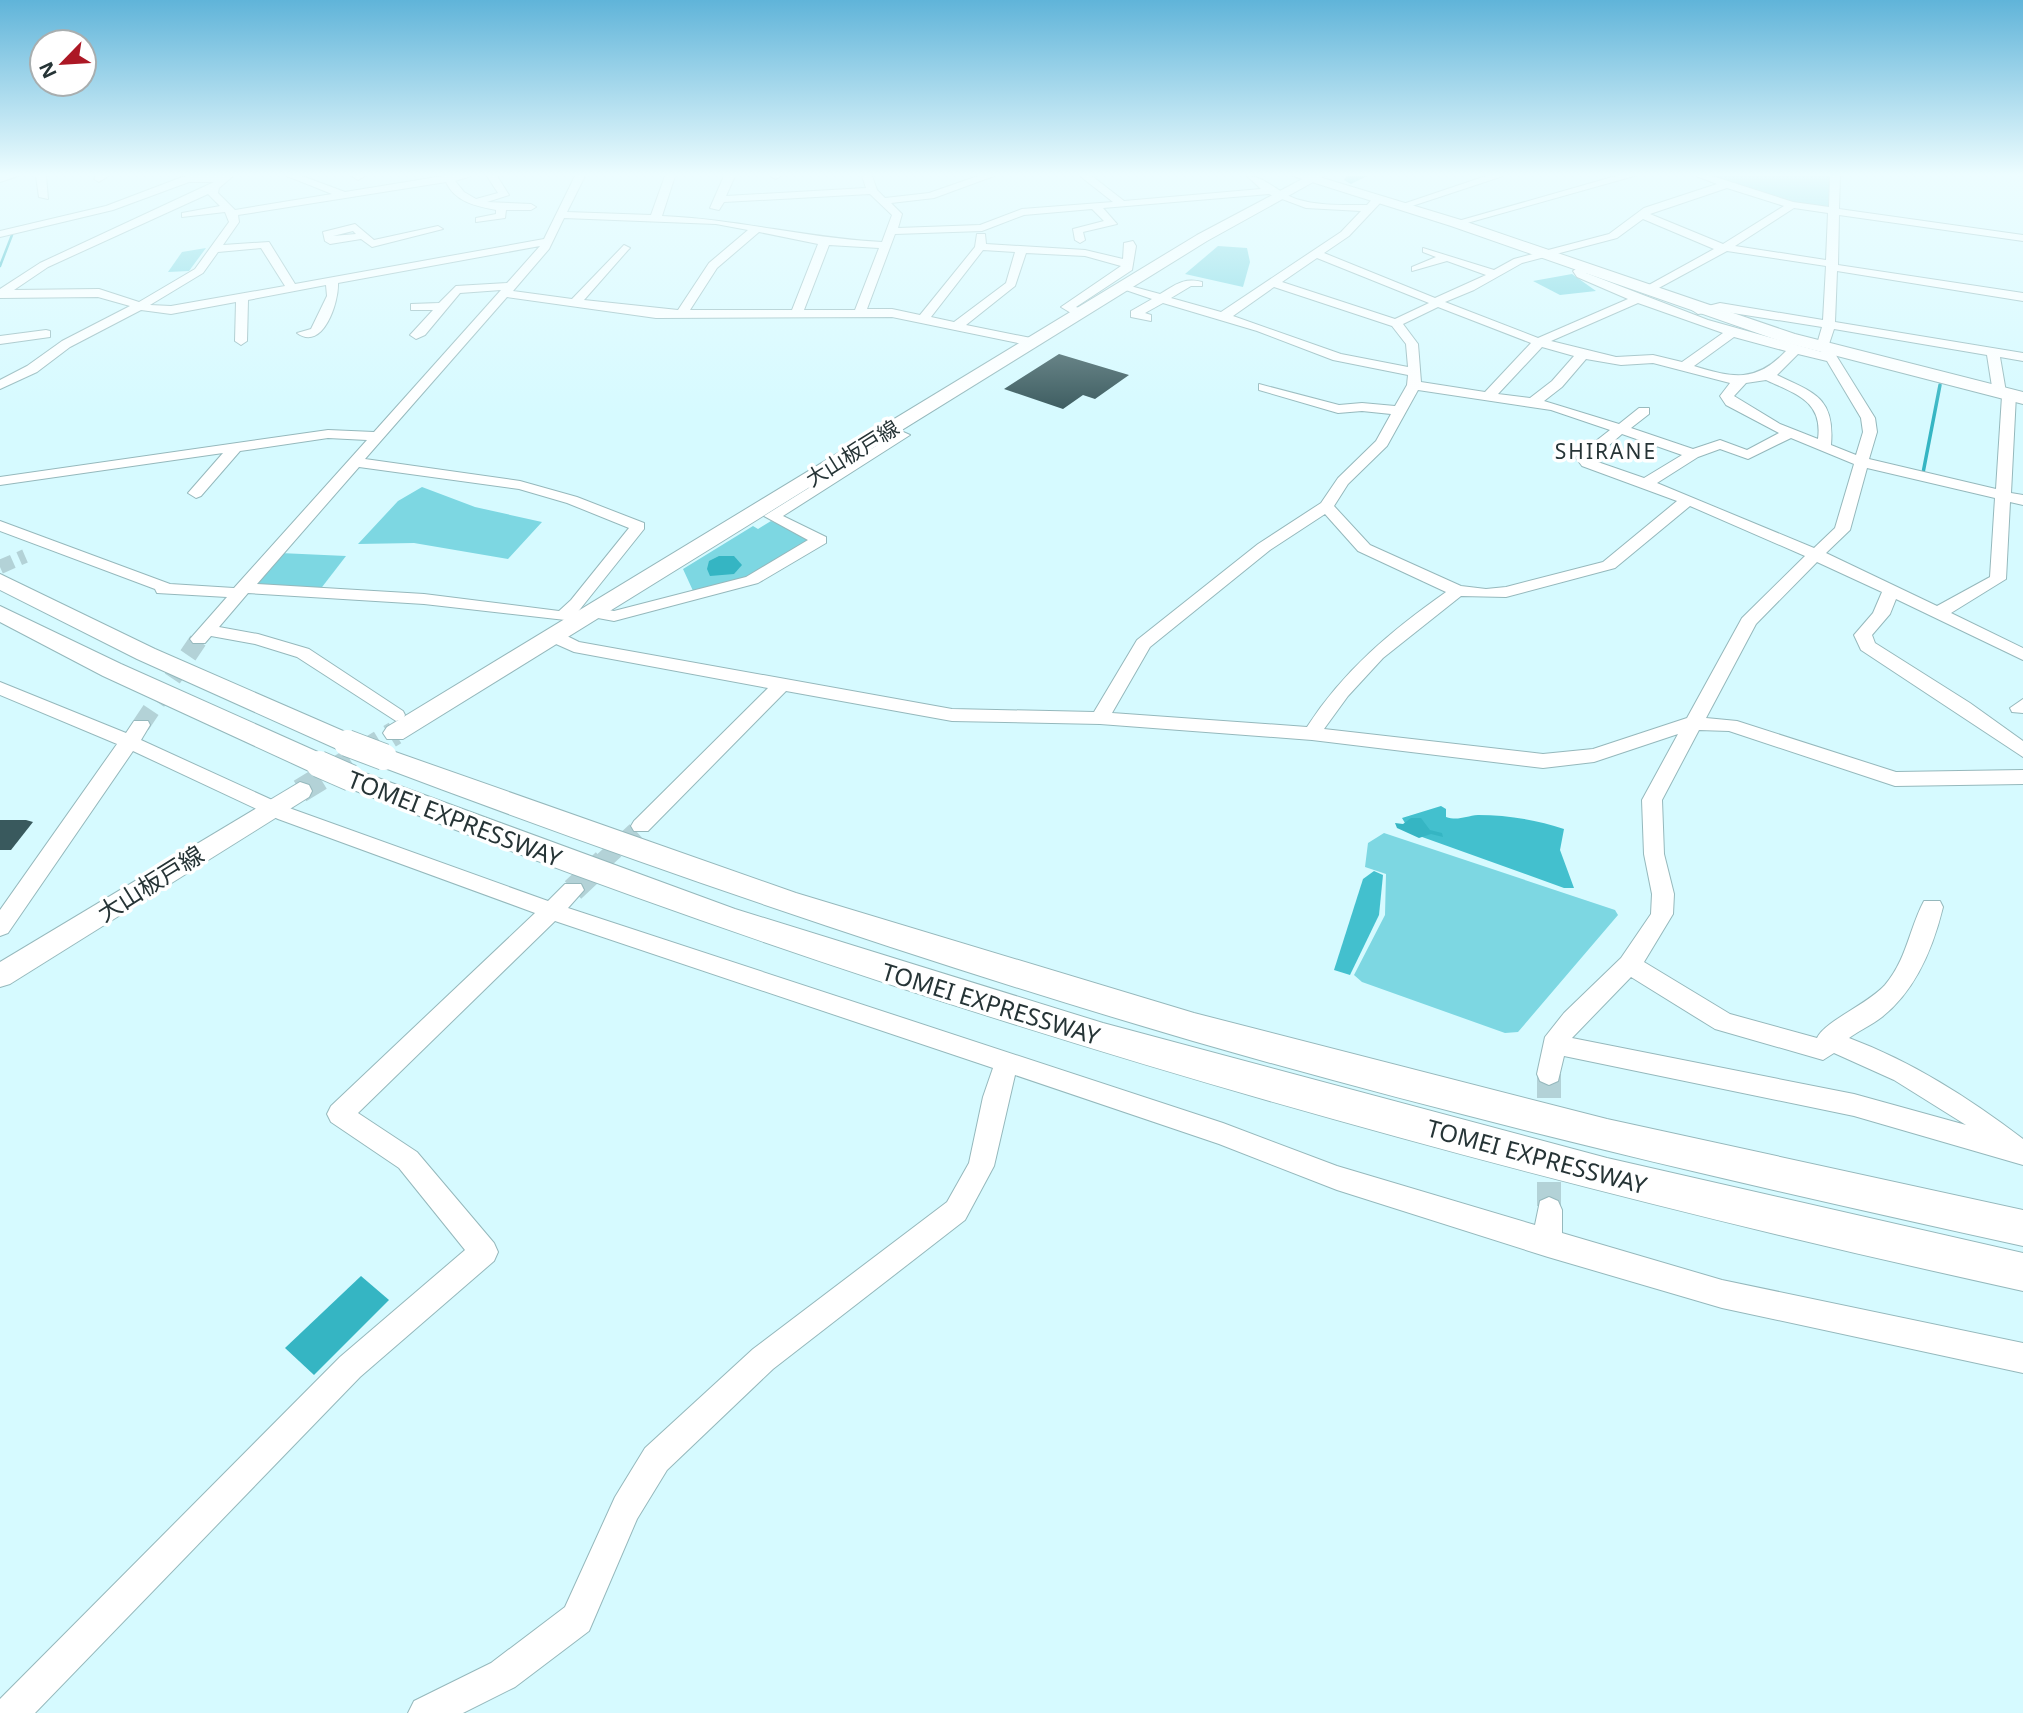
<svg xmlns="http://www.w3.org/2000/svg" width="2023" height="1713" font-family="'Noto Sans','Noto Sans JP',sans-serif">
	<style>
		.green { fill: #7dd7e2 }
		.forest { fill: #43c0ce }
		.water { fill: #35b5c3 }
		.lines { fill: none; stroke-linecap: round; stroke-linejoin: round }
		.stream-far1 { stroke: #35b5c3; stroke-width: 2.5 }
		.stream { stroke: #35b5c3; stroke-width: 3.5 }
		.river { fill: #35b5c3; fill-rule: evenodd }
		.building { fill: #39595d }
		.minor-tunnel-far2 { stroke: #b3d2d7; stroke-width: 14; stroke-dasharray: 14 7; stroke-linecap: butt }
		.minor-tunnel-far1 { stroke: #b3d2d7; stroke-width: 18; stroke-dasharray: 18 10; stroke-linecap: butt }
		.minor-tunnel { stroke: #b3d2d7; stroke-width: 24; stroke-dasharray: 24 12; stroke-linecap: butt }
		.major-tunnel { stroke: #b3d2d7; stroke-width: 24; stroke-dasharray: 24 11; stroke-linecap: butt }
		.minor-casing { stroke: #95b8bc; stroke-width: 2 }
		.major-casing { stroke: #95b8bc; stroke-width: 2 }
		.highway-casing { stroke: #95b8bc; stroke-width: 2 }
		.minor { fill: #fff; fill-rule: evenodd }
		.major { fill: #fff; fill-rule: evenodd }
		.highway { fill: #fff; fill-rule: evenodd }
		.highway-bridge-casing { stroke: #95b8bc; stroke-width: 28; stroke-linecap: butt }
		.highway-bridge { stroke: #fff; stroke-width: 26 }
		.labels { text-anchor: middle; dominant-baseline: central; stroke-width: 7; stroke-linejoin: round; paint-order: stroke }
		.far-neighbourhood-label { font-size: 21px; letter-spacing: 2px; fill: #263436; stroke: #fff }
		.far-street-label { font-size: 21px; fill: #263436; stroke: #fff }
		.street-label { font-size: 24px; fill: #263436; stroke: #fff }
	</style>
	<rect width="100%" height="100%" fill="#d6faff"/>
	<g class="green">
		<path d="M1704,176H1830L1828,207L1791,203Z"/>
		<path d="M1218,246L1247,248L1250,262L1243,287L1185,274Z"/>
		<path d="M206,248L189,271L168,272L182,252Z"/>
		<path d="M1572,274L1596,291L1560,295L1533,281Z"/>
		<path d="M422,487L475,507L542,522L508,559L414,543L358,544L398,501Z"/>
		<path d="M771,521L811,539L751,578L694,593L683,569L753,526L758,529Z"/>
		<path d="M280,553L346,556L319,591L253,586Z"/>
		<path d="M1384,833L1615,910L1618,915L1518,1032L1505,1033L1362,982L1354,975L1385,915L1386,874L1365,867L1368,843Z"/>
	</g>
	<g class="forest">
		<path d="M1441,806L1446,809V817C1458,821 1466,816 1478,815C1507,815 1537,820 1564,829L1560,850L1574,888H1564L1411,833L1402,818Z"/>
		<path d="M1374,871L1383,875L1379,915L1350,975L1334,970L1363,879Z"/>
	</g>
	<g class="water">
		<path d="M719,556H734L742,565L734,574L710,576L707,569L709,561Z"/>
		<path d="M1411,818H1421L1430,830L1442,833L1443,837L1431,834L1419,838L1397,828L1395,823L1403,824Z"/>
		<path d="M361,1276L389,1300L314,1375L285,1348Z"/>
	</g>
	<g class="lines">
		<path class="stream-far1" d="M0,266L12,235"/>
		<path class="stream" d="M1923,473L1940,385"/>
		<path class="river" d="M1367,176L1351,184L1344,180L1347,176Z"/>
	</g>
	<g class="building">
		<path d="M1059,354L1129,375L1095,399L1083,395L1063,409L1004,389Z"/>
		<path d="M0,820H26L33,822L11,850H0Z"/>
	</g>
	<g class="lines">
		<path class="minor-tunnel-far2" d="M0,567L25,556"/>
		<g class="minor-tunnel-far1">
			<path d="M141,725L199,639"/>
			<path d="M602,862L641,826"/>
		</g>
		<g class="minor-tunnel">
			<path d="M573,890L604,861"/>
			<path d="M1549,1074V1210"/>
		</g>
		<path class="major-tunnel" d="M300,791L395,733"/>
		<defs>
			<g id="minor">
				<path d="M0,176H18L0,182Z"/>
				<path d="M36,176H46L48,199L39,197Z"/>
				<path d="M96,176H108L99,182L94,179Z"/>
				<path d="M185,176H233L219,188L218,193L235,210L332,194L287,176H302L345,192L443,176H471L455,181L464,192L476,199L498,193L487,176H497L509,195L487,202L531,204L536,207L531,210H506L505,218L476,222V218L496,214V210C476,206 455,202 446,182L238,215L239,222L223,245L269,242L295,284L544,239L575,176H585L567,212L651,215L665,176H675L662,216C737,219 806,238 882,242L892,215L870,194L724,202L719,210L710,208L724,176H735L726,196L866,188L862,176H872L877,190L885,198L929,193L978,176H994L934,198L891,203L902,214L898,228L980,225L1022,209L1113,202L1080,176H1092L1124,201L1261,189L1247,176C1265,176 1278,193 1296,199C1318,206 1343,205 1367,205L1374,197H1382V201L1349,236L1324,253L1435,298L1486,275L1447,261L1412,271V267L1436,257L1423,252V248L1494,270L1514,259L1609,234L1644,208L1717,184L1696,176H1712L1793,202L1829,207L1830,176H1840L1839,209L2023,235V241L1839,215L1838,265L2023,293V301L1837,271L1835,322L2023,353V361L2000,357L2006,392L2016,395L2011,493L2023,495V505L2010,502L2006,579L1951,613L2023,648V660L1896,599L1890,614L1872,635L1875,643L1970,703L2023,741V757L1861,650L1854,635L1873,613L1882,592L1817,562L1756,624L1706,718L1737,721L1896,772L2023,770V784L1895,786L1729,731L1699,730L1662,800L1664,854L1674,894L1673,914L1644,962L1730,1014L1817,1038C1825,1021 1868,1004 1885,985C1907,959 1909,929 1924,901H1940L1943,907C1933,948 1916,990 1882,1017C1872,1025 1860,1030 1849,1038C1913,1062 1969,1098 2023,1139V1165L1854,1116L1564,1056L1558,1081L1549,1085L1540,1081L1537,1074L1545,1037L1564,1013L1621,958L1651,914L1652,894L1644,854L1642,800L1678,734L1594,762L1543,768L1312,740L1100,724L952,721L786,691L648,831H634L631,826L634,821L768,688L574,652L547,640L544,636L547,632H559L579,642L952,709L1094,712L1137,640L1258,544L1321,503L1338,478L1376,441L1391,414L1362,411L1338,413L1259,390V384L1339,405L1362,403L1395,406L1407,385L1408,375L1333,360L1257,331L1163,303L1145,313L1151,315V321L1131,317V311L1152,299L1117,287L1123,284L1160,294C1175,285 1184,277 1202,282V286H1191L1171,298L1221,312L1341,232L1361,211L1306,208L1269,194L1103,208L1117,224L1083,232L1085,240L1080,243L1075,240L1073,229L1104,221L1092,209L1024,215L982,231L895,234L867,309H892L920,315L975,247L977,234H985L986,244L1085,250L1123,259L1124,243L1133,241L1136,246L1132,270L1076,307L1084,310V316H1076L1061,307L1121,266L1085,256L1026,253L1015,286L966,325L1036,339V345L1032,346L892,317L656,318L507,297L365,459L520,481L577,497L644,523V529L577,613L583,614L586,618L583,622L424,604L248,593L219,627L258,634L309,649L403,711L405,715L403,719L396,721L297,657L255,644L211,636L205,643H193L190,639L227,597L157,593L155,589L0,531V521L170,584L234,588L367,440L328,438L240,451L201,496L196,498L188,493L223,453L0,485V477L328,430L374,432L501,290L460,293L425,335L416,339L410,335L433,310H411V304L439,303L456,286L507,283L540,246L338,283C339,302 323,352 297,333L311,329L327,296L326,285L248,300L247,341L241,345L235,341L236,302L171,314L141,310L70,347L37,372L0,389V380L27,366L62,341L130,306L98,297L0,298V289L40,263L214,182H189L113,210L0,237V231L106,206ZM1727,188L1784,206L1723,244L1650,214ZM208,194L220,206L182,213V217L225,212L229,222L195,269L139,302L99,289L14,290L48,267ZM1794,208L1828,213L1826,260L1735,246ZM564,218L716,224L748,230L709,263L678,310L584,300L628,250L630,248L624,245L572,299L513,291L549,249ZM1643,219L1714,249L1647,286V290H1655L1727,251L1826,266L1823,320L1720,303L1692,310L1698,314L1720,311L1822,327L1817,344L1822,352L1708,320L1586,273L1588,268L1582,265L1573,271L1577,277L1628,299L1538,338L1445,302L1474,290L1522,263L1617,238ZM759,232L818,244L792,310H690L717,268ZM829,245L879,248L855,310H804ZM261,248L285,286L171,306L150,305L203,273L218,252ZM983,250L1015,252L1006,283L954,322L931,317ZM1317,258L1429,303L1395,319L1282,282ZM1274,287L1392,326L1406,344L1408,367L1341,354L1233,316ZM1638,303L1723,333L1682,362L1653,355L1616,357L1551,341ZM1438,307L1531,343L1485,392L1421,382L1418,344L1403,324ZM1834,329L1987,355L1993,393L2002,396L1996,489L1869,459L1877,432L1875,418L1829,344ZM1734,337L1786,351C1756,383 1733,378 1694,366ZM1542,347L1574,356L1552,381L1530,398L1498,394ZM1798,354L1827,361L1861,418L1863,432L1856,455L1831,445C1835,398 1815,393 1777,375ZM1586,359L1621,365L1653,363L1730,383L1720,396L1726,405L1779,433L1747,450L1720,440L1693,449L1631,428L1649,414V408H1639L1619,424L1544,401L1562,387ZM1766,380C1796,394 1823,401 1818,439L1780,424L1734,396L1746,383ZM1418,390L1551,410L1610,430L1578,455L1576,458L1582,466L1677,501L1603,562L1506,587L1486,589L1461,586L1370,545L1334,506L1348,484L1387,446ZM1622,434L1682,455L1644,478L1592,460ZM1791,438L1854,464L1835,528L1814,548L1657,483L1698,457L1720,449L1748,459ZM359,467L519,489L567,503L629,528L571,600L559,611L424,594L257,584ZM1867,468L1995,498L1990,577L1937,606L1826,553L1850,530ZM1690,506L1805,556L1742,618L1687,718L1593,749L1543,754L1324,729L1348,696L1383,658L1461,596L1506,597L1615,568ZM1325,514L1358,551L1446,592C1392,630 1343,671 1307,727L1112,713L1150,647L1270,550ZM1631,977L1715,1029L1823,1060L1834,1053L1894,1080L1966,1125L1854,1094L1572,1038Z"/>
				<path d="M365,176L358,180L353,177V176Z"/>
				<path d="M770,176H781L776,179Z"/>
				<path d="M1486,176H1503L1406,208L1397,206Z"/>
				<path d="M1616,176H1634L1460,225L1451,223Z"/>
				<path d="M355,224L374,240L438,226L443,229L372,247L361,239L330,244L325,241L323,232ZM353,231L356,234L333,236Z"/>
				<path d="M46,330L50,331V337L0,344V336Z"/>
				<path d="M890,426L910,435L783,516L826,537V543L758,583L614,621L587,616L585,612L593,607L614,611L746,577L808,540L764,516L892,436L883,430Z"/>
				<path d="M0,682L126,733L134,721H148L150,725L141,740L292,809L548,901L565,884H581L584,890L568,908L1223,1123L1337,1166L1535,1225L1540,1201L1549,1197L1558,1201L1562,1210V1233L1722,1280L2023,1343V1373L1722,1308L1548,1257L1337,1190L1219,1144L1015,1075L994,1166L965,1220L773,1369L667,1470L637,1519L589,1631L515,1687L463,1713H408L414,1701L491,1663L565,1607L615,1497L645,1448L753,1349L947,1202L969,1163L983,1097L993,1068L555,921L358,1113L417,1152L494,1243L498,1252L494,1261L360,1377L35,1713H0V1699L340,1357L465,1250L399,1168L331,1122L327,1114L331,1106L535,913L278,819L133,751L8,933L0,936V910L117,744L0,695Z"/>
				<path d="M2023,699V713L2012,712L2010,708Z"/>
			</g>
			<g id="major">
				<path d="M1308,176H1324L1207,241L403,739H387L383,733L387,727L1197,235Z"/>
				<path d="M300,782L309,785L312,791L309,797L10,984L0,987V962Z"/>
			</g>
			<g id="highway">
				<path d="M1293,176H1316L1461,220L1795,334L2023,392V404L1783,342L1451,226Z"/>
				<path d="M0,574L155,649L357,737L361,743L357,749L347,752L337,749L137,659L0,590Z"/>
				<path d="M0,606L121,664L329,757L333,764L329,771L319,773L309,771L103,676L0,622Z"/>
				<path d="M384,748L796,893L1194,1013L1607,1119L2023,1210V1246C1744,1185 1467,1120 1193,1041C916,960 644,866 374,764L370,757L374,750Z"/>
				<path d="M351,768L735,909L1103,1023L1607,1158L2023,1253V1291C1451,1165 885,1003 341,785L337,778L341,771Z"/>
			</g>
		</defs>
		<use href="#minor" class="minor-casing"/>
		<use href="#major" class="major-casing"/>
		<use href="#highway" class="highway-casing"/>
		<use href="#minor" class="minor"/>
		<use href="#major" class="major"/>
		<use href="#highway" class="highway"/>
		<defs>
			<g id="highway-bridge">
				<path d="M347,743L384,757"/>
				<path d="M319,764L351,778"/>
			</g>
		</defs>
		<use href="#highway-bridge" class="highway-bridge-casing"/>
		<use href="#highway-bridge" class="highway-bridge"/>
	</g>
	<linearGradient id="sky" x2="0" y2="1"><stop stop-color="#60b4d9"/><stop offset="0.42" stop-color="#edfdff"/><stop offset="1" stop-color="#edfdff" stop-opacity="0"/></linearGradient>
	<rect width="2023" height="416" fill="url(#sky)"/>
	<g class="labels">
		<g class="far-neighbourhood-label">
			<text x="1606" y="451">SHIRANE</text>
		</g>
		<g class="far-street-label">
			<text transform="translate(852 453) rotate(-32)">大山板戸線</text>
		</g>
		<g class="street-label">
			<text transform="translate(455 818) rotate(21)">TOMEI EXPRESSWAY</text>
			<text transform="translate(150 883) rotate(-32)">大山板戸線</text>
			<text transform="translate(991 1003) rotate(17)">TOMEI EXPRESSWAY</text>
			<text transform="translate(1537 1156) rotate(15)">TOMEI EXPRESSWAY</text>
		</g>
	</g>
	<g transform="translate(63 63) rotate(245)"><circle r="33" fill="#ffffff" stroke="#a8aeaf" stroke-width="2"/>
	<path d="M0-5L12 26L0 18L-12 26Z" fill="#ac1825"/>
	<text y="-10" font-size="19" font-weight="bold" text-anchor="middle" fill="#263436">N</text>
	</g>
</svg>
